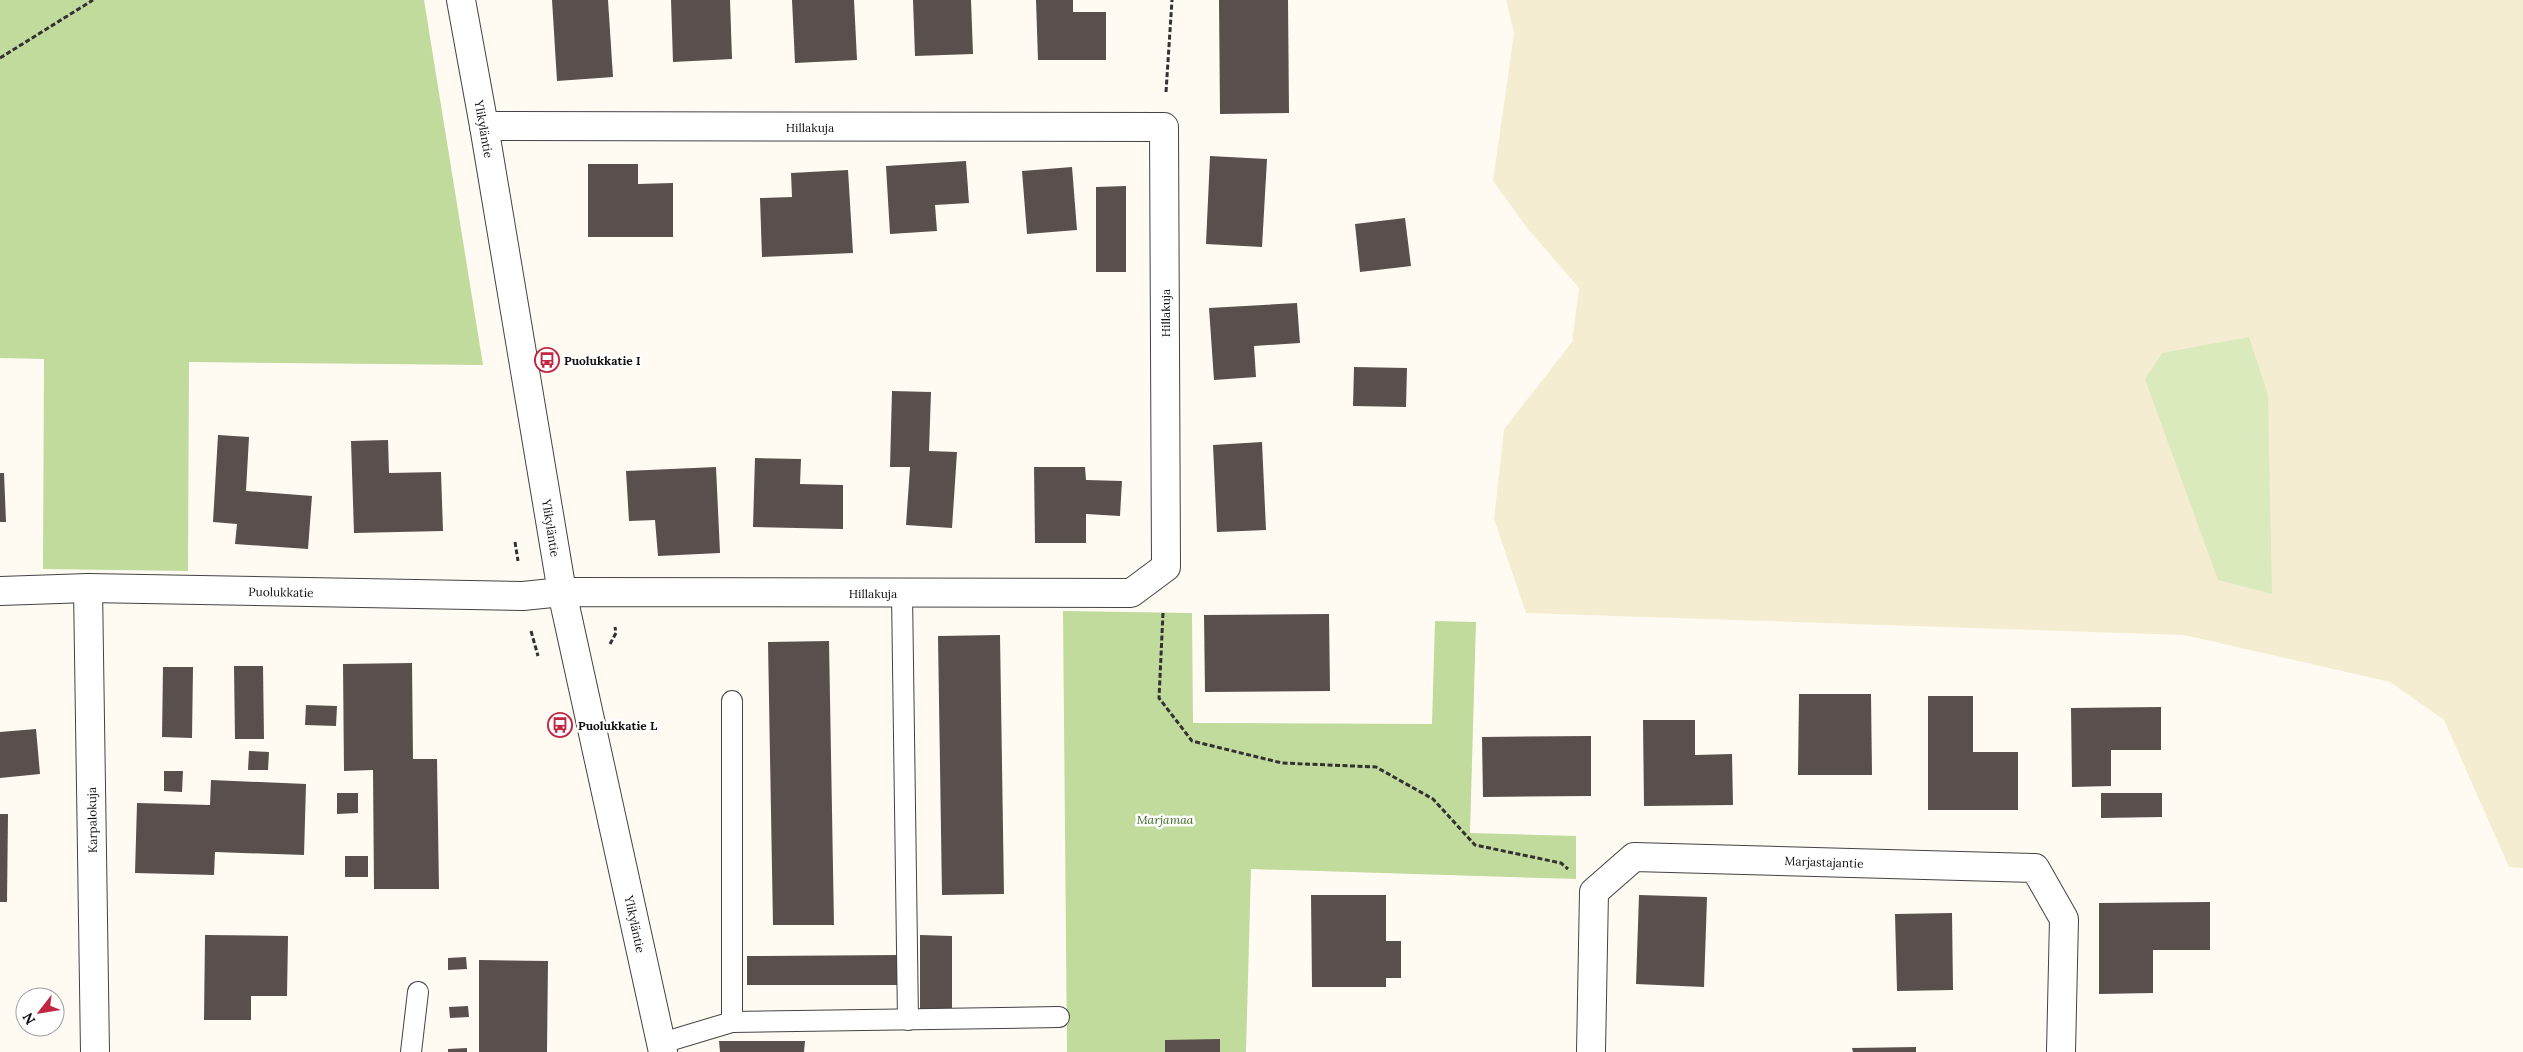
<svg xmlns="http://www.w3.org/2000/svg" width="2523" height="1052" font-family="Lora,serif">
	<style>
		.farmland { fill: #f5edd2 }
		.green { fill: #daeabc }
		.forest { fill: #c0db9b }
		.building { fill: #594f4c }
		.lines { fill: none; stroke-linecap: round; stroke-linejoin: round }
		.lane-casing { stroke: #434343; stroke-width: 22 }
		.street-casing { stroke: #434343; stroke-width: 30 }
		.path { stroke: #323232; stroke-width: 3; stroke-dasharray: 5 2.5; stroke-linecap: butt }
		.lane { stroke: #fff; stroke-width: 20 }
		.street { stroke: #fff; stroke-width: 28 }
		.labels { text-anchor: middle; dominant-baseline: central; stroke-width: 5; stroke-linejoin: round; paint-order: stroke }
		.street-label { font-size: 12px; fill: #101010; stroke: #fff }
		.poi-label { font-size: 12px; font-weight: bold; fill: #101010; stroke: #fff; text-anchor: start }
		.park-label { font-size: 12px; font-style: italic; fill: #38681f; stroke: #fff }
	</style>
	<rect width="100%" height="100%" fill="#fffbf3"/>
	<path class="farmland" d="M1506,0H2523V868L2509,867L2444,720L2390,682L2184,635L1526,613L1494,519L1504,429L1572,342L1579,288L1527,228L1493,181L1514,33Z"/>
	<path class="green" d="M2249,337L2268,395L2272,594L2218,580L2145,379L2162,353Z"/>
	<g class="forest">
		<path d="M0,0H424L483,365L189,362L188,571L43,569L44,359L0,358Z"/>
		<path d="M1063,611L1192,613L1193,723L1432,724L1435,621L1476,622L1470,833L1576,836V879L1251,869L1246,1052H1067Z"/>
	</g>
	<g class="building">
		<path d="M552,0H608L613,77L557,81Z"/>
		<path d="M671,0H730L732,59L673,62Z"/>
		<path d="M792,0H854L857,60L795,63Z"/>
		<path d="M913,0H971L973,54L915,56Z"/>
		<path d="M1036,0H1073V12H1106V60H1038Z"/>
		<path d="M1219,0H1288L1289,113L1220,114Z"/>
		<path d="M1210,156L1267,159L1262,247L1206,244Z"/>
		<path d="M966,161L969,203L935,205L937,231L890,234L886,166Z"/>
		<path d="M588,164H638V184L673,183V237H588Z"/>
		<path d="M1072,167L1077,230L1027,234L1022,171Z"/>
		<path d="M848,170L853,253L762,257L760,198L792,197L791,173Z"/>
		<path d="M1126,186V272H1096V187Z"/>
		<path d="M1405,218L1411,266L1360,272L1355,224Z"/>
		<path d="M1297,303L1300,343L1254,346L1256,377L1214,380L1209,308Z"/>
		<path d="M1354,367L1407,368L1406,407L1353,406Z"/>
		<path d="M892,391L931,392L929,451L957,452L952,528L906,525L910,467H890Z"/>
		<path d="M218,435L249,437L246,491L312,496L308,549L235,544L237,524L213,522Z"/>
		<path d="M388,440L389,473L441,472L443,531L354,533L351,441Z"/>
		<path d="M1262,442L1266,530L1217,532L1213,445Z"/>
		<path d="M755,458L801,459L800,484L843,485V529L753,527Z"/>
		<path d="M716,467L720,553L658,556L655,520L629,521L626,471Z"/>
		<path d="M1034,467H1085L1086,480L1122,481L1120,516L1086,514V543H1035Z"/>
		<path d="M0,473H4L6,522H0Z"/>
		<path d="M1329,614L1330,691L1205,692L1204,615Z"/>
		<path d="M1000,635L1004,894L942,895L938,636Z"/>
		<path d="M829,641L834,925H773L768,642Z"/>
		<path d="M412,663L413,759H437L439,889H374L373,770L344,771L343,664Z"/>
		<path d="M234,666H263L264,739H235Z"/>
		<path d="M163,667H193L192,738L162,737Z"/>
		<path d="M1799,694H1871L1872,775H1798Z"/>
		<path d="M1928,696H1973V752H2018V810H1928Z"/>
		<path d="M306,705L337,706L336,726L305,725Z"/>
		<path d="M2161,707V750H2111V786L2072,787L2071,708Z"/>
		<path d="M1643,720H1695V755L1732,754L1733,805L1644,806Z"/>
		<path d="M36,729L40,774L0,778V732Z"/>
		<path d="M1591,736V796L1483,797L1482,737Z"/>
		<path d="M249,751L269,752L268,770H248Z"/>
		<path d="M164,771H183L182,792L164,791Z"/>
		<path d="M211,780L306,784L304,855L215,852L214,875L135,873L137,803L210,805Z"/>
		<path d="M337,793H358V813L337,814Z"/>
		<path d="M2101,793H2162V817L2101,818Z"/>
		<path d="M0,814H8L7,902H0Z"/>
		<rect x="345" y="856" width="23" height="21"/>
		<path d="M1311,895H1386V941H1401V978H1386V987H1312Z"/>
		<path d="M1639,895L1707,897L1704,987L1636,984Z"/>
		<path d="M2210,902V950H2153V993L2099,994V903Z"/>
		<path d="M1952,913L1953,990L1897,991L1895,914Z"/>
		<path d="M205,935L288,936L287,996H251V1020H204Z"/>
		<path d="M920,935L952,936V1010L920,1009Z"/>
		<path d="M898,955V985H747V956Z"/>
		<path d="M466,957L467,969L448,970V958Z"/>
		<path d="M479,960L548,961L547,1052H479Z"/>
		<path d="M468,1006L469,1017L450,1018L449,1007Z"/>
		<path d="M1220,1039V1052H1165V1040Z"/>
		<path d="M719,1041H805L804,1052H720Z"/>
		<path d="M1916,1047V1052H1853L1852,1048Z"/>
		<path d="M467,1048V1052H448V1049Z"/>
	</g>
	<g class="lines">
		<defs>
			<g id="lane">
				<path d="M902,593L908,1020"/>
				<path d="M732,1022L1059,1017"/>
				<path d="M662,1043L732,1022V701"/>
				<path d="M411,1052L418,992"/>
			</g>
			<g id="street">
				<path d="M461,0L484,126L562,592L663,1052"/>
				<path d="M88,588L95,1052"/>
				<path d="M0,591L88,588L523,596L562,592L1131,593L1166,567L1164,127L484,126"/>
				<path d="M1591,1052L1594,892L1634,857L2035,868L2064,919L2061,1052"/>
			</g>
		</defs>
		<use href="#lane" class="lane-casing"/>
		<use href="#street" class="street-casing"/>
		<g class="path">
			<path d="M0,58L93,0"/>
			<path d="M1166,92L1172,0"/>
			<path d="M515,542L518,561"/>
			<path d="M1163,613L1159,698L1192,741L1282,763L1376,767L1433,799L1475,845L1561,863L1568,869"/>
			<path d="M531,631L538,656"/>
			<path d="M610,644L616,633L615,627"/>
		</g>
		<use href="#lane" class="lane"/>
		<use href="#street" class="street"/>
	</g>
	<defs>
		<symbol id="bus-ring" viewBox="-11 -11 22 22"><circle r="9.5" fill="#fff" stroke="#c12743" stroke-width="1.5"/><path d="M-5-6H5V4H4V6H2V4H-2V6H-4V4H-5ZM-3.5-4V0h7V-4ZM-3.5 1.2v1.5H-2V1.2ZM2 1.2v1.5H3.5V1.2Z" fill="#c12743"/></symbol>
	</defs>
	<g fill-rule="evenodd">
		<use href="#bus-ring" x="533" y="346" width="28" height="28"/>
		<use href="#bus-ring" x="546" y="711" width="28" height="28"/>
	</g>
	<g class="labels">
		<g class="street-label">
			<text x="810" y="127">Hillakuja</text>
			<text transform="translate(484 129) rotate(80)">Ylikyläntie</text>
			<text transform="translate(1165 313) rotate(-90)">Hillakuja</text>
			<text transform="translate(551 528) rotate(81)">Ylikyläntie</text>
			<text transform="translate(281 592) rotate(1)">Puolukkatie</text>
			<text x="873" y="593">Hillakuja</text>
			<text transform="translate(92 820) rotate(-91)">Karpalokuja</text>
			<text transform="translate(1824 862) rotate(2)">Marjastajantie</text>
			<text transform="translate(635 924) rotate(78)">Ylikyläntie</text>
		</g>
		<g class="poi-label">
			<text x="564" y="360">Puolukkatie I</text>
			<text x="578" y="725">Puolukkatie L</text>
		</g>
		<g class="park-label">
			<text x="1165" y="819">Marjamaa</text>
		</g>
	</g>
	<g transform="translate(40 1012) rotate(239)"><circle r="24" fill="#ffffff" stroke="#9f9f9f"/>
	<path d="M0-4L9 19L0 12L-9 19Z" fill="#c12743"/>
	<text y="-8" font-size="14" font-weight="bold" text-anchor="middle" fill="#101010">N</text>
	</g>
</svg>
